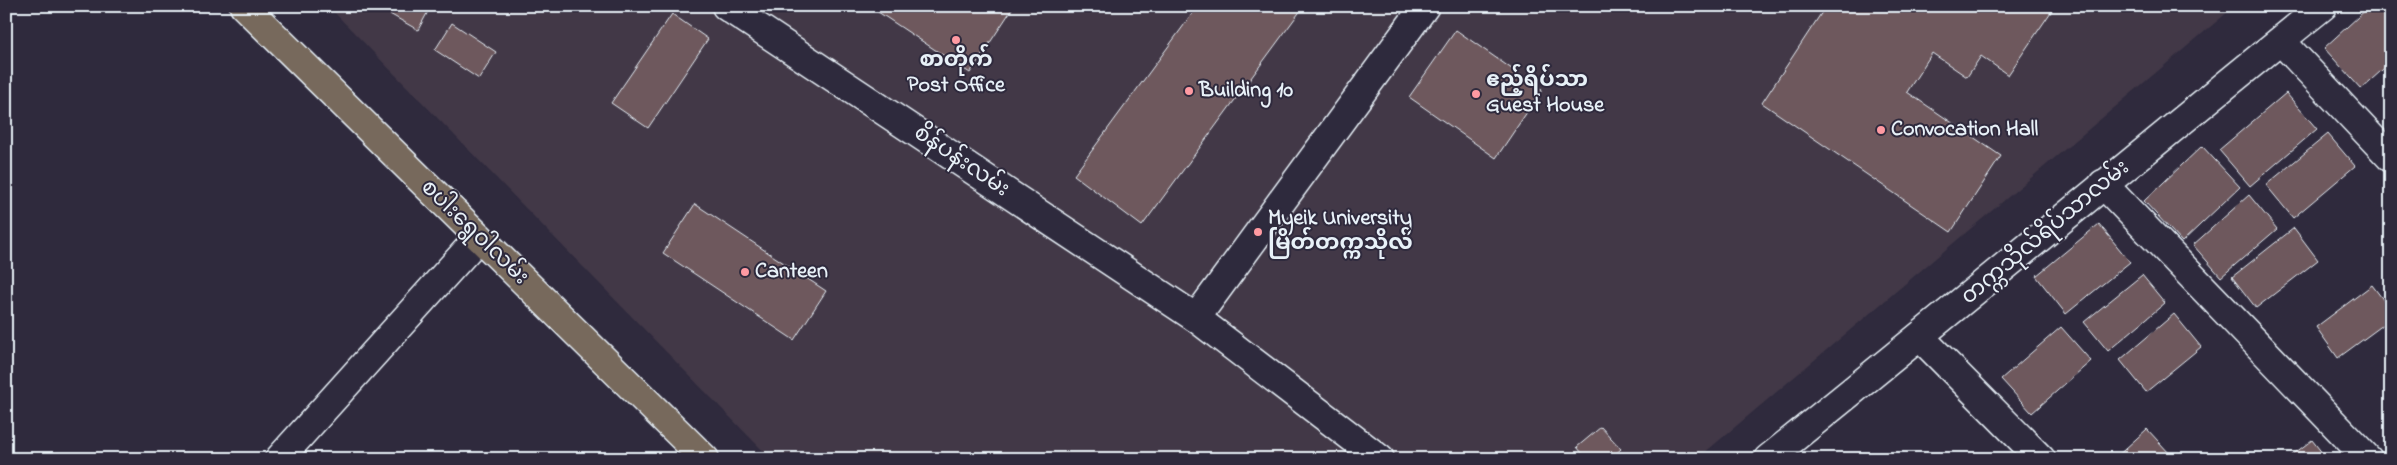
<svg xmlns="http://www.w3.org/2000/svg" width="2397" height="465" font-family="'Indie Flower','Noto Sans Myanmar',sans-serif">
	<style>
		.built { fill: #423847 }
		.building { fill: #6e585d; stroke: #e8f1f8 }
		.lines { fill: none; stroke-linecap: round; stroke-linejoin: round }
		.minor-casing { stroke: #e8f1f8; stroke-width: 31 }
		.major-casing { stroke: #e8f1f8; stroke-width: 31 }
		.minor { stroke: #2f2a3d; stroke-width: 28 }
		.major { stroke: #77695c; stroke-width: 28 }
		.poi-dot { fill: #ff9aa2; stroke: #2f2a3d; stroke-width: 2 }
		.labels { text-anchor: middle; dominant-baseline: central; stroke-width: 4; stroke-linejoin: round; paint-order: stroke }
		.poi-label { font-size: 22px; font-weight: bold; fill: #e8f1f8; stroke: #2f2a3d; text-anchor: start }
		.street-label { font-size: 22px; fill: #e8f1f8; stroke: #2f2a3d }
	</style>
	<rect width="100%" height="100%" fill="#2f2a3d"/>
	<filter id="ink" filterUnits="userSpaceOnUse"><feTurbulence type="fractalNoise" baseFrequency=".02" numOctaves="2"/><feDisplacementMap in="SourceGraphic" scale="10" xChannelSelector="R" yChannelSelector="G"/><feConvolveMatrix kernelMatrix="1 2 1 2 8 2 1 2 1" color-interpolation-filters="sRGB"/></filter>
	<g filter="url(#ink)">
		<path class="built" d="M328,6H2235L1697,459H771Z"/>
		<g class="building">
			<path d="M392,6H431L418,30L388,13Z"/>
			<path d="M869,6H1014L970,73Z"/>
			<path d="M1198,6H1304L1142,226L1074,175Z"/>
			<path d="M1826,6H2055L2008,75L1981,56L1967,77L1932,53L1907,92L2001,156L1951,232L1762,103Z"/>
			<path d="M2370,6H2391V62L2361,89L2324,48Z"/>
			<path d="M672,14L708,39L648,128L611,103Z"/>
			<path d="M452,23L496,52L479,79L435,50Z"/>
			<path d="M1456,30L1542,90L1496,158L1409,97Z"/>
			<path d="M2286,93L2317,129L2250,186L2219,150Z"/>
			<path d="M2328,134L2355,166L2293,218L2266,185Z"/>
			<path d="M2202,146L2240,187L2182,242L2144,201Z"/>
			<path d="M2249,195L2277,229L2221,277L2193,245Z"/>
			<path d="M695,204L826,291L794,340L663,253Z"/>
			<path d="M2099,224L2130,262L2066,314L2036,276Z"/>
			<path d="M2294,228L2318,260L2256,308L2232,277Z"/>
			<path d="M2142,275L2165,303L2108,351L2084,322Z"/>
			<path d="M2372,285L2391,310V319L2338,358L2316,327Z"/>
			<path d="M2174,314L2201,347L2146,392L2120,360Z"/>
			<path d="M2061,327L2091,361L2032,413L2001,379Z"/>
			<path d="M1601,427L1621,449L1610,459H1587L1577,447Z"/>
			<path d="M2147,429L2170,454L2165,459H2114Z"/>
			<path d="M2312,440L2327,459H2287Z"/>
		</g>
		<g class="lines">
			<defs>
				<g id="minor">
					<path d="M726,6L1196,318L1380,459"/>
					<path d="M2281,41L2391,158"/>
					<path d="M2103,184L2368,459"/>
					<path d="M1196,318L1425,6"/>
					<path d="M1920,337L2041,459"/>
					<path d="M279,459L479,237"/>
					<path d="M1768,459C1954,310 2137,156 2323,6"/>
				</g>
				<path id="major" d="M244,6L705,459"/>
			</defs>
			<use href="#minor" class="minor-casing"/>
			<use href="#major" class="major-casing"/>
			<use href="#minor" class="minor"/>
			<use href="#major" class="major"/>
		</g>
	</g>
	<g class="poi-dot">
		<circle cx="956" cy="40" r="5"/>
		<circle cx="1189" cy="91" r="5"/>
		<circle cx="1476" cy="94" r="5"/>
		<circle cx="1881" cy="130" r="5"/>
		<circle cx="1258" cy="232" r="5"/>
		<circle cx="745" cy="272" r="5"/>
	</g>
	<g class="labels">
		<g class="poi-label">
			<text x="956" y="61" text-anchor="middle">စာတိုက်<tspan x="956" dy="25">Post Office</tspan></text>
			<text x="1486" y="81">ဧည့်ရိပ်သာ<tspan x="1486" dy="25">Guest House</tspan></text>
			<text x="1199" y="91">Building 10</text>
			<text x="1891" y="130">Convocation Hall</text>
			<text x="1268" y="219">Myeik University<tspan x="1268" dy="25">မြိတ်တက္ကသိုလ်</tspan></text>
			<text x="755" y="272">Canteen</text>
		</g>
		<g class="street-label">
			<text transform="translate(961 162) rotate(34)">စိန်ပန်းလမ်း</text>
			<text transform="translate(474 233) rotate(44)">စပါးရွေဝါလမ်း</text>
			<text transform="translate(2046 233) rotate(-40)">တက္ကသိုလ်ရိပ်သာလမ်း</text>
		</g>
	</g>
	<rect width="2397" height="465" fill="none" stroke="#2f2a3d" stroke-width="25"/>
	<rect x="12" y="12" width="2372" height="440" fill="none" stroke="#e8f1f8" stroke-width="2" filter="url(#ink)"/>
</svg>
